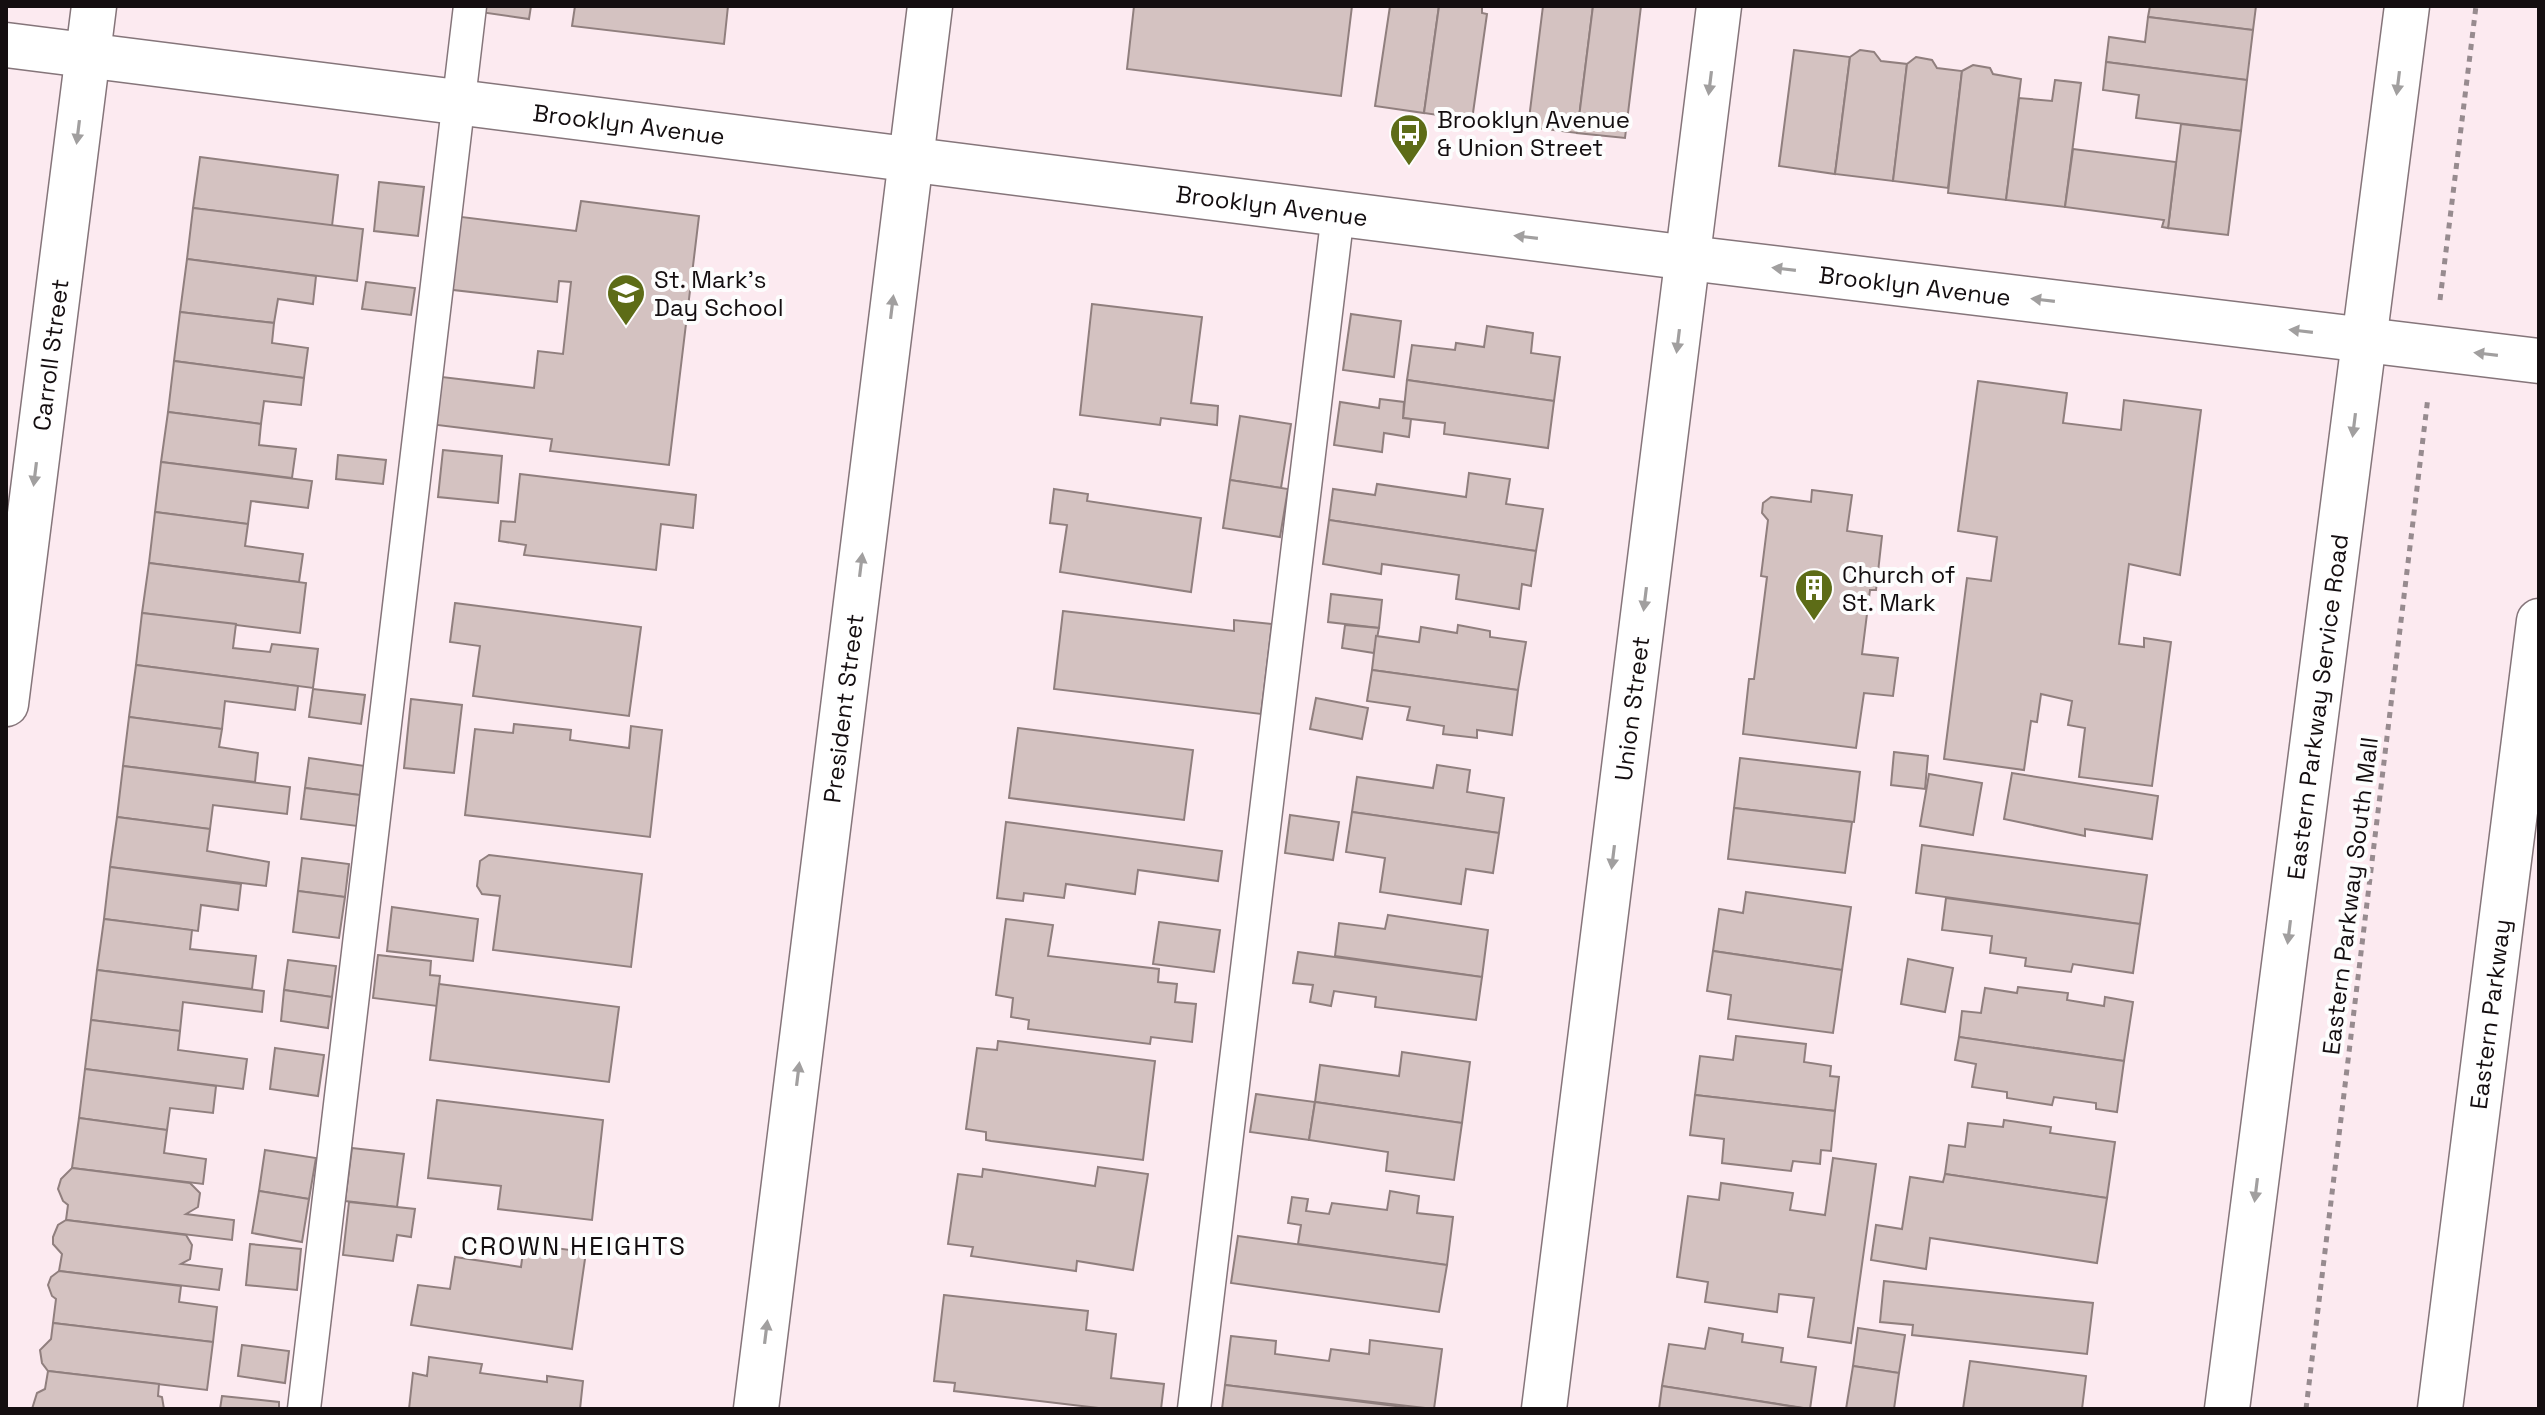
<svg xmlns="http://www.w3.org/2000/svg" width="2545" height="1415" font-family="'Space Grotesk',sans-serif">
	<style>
		.building { fill: #d4c2c1; stroke: #907f7e; stroke-width: 2 }
		.lines { fill: none; stroke-linecap: round; stroke-linejoin: round }
		.service-casing { stroke: #85757a; stroke-width: 35 }
		.minor-casing { stroke: #85757a; stroke-width: 47 }
		.primary-casing { stroke: #85757a; stroke-width: 47 }
		.path { stroke: #978b8f; stroke-width: 5; stroke-dasharray: 6 6; stroke-linecap: butt }
		.service { stroke: #fff; stroke-width: 32 }
		.minor { stroke: #fff; stroke-width: 44 }
		.primary { stroke: #fff; stroke-width: 44 }
		.oneway { fill: #a19f9f }
		.labels { text-anchor: middle; dominant-baseline: central; stroke-width: 8; stroke-linejoin: round; paint-order: stroke }
		.poi-label { font-size: 24px; fill: #140e10; stroke: #fdfdfd; text-anchor: start }
		.street-label { font-size: 24px; fill: #140e10; stroke: #fdfdfd }
		.neighbourhood-label { font-size: 26px; letter-spacing: 2px; fill: #140e10; stroke: #fdfdfd }
	</style>
	<rect width="100%" height="100%" fill="#fceaf0"/>
	<g class="building">
		<path d="M481,6H531L529,19L480,12Z"/>
		<path d="M575,6H728L724,44L572,26Z"/>
		<path d="M1134,6H1352L1341,96L1127,69Z"/>
		<path d="M1390,6H1439L1424,113L1375,106Z"/>
		<path d="M1439,6H1482V13L1487,14L1472,120L1424,113Z"/>
		<path d="M1543,6H1593L1577,133L1528,127Z"/>
		<path d="M1593,6H1641L1625,138L1577,133Z"/>
		<path d="M2150,6H2256L2253,30L2148,17Z"/>
		<path d="M2148,17L2253,30L2247,80L2106,62L2109,37L2145,42Z"/>
		<path d="M1794,50L1850,57L1835,174L1779,166Z"/>
		<path d="M1860,50L1874,52L1881,61L1907,64L1893,181L1835,174L1850,57Z"/>
		<path d="M1916,57L1932,60L1937,68L1962,71L1948,188L1893,181L1907,64Z"/>
		<path d="M2106,62L2247,80L2241,131L2136,118L2139,95L2103,90Z"/>
		<path d="M1973,65L1990,68L1993,74L2021,79L2006,200L1948,193L1962,71Z"/>
		<path d="M2055,80L2081,83L2065,207L2006,200L2019,98L2052,101Z"/>
		<path d="M2181,124L2241,131L2228,235L2168,228Z"/>
		<path d="M2073,149L2176,162L2168,228L2162,227L2164,220L2065,207Z"/>
		<path d="M200,157L338,175L332,226L193,208Z"/>
		<path d="M379,182L424,187L418,236L374,231Z"/>
		<path d="M581,201L699,216L669,465L550,451L552,439L429,424L434,376L534,388L538,351L563,354L571,282L559,281L557,302L445,289L454,216L576,231Z"/>
		<path d="M193,208L363,229L357,281L187,259Z"/>
		<path d="M187,259L316,276L313,304L278,299L274,323L180,312Z"/>
		<path d="M366,282L415,288L411,315L362,309Z"/>
		<path d="M1092,304L1202,317L1191,403L1218,406L1217,425L1161,418L1160,425L1080,415Z"/>
		<path d="M180,312L274,323L272,343L308,348L304,378L174,361Z"/>
		<path d="M1351,314L1401,321L1394,377L1343,370Z"/>
		<path d="M1487,326L1533,333L1531,353L1560,357L1554,401L1407,380L1412,345L1455,350L1456,343L1484,347Z"/>
		<path d="M174,361L304,378L301,405L264,401L261,424L168,412Z"/>
		<path d="M1407,380L1554,401L1548,448L1444,434L1445,423L1403,418Z"/>
		<path d="M1978,381L2067,393L2063,423L2121,430L2124,400L2201,410L2180,575L2129,564L2119,644L2144,647V638L2171,642L2152,786L2079,777L2085,728L2068,725L2072,701L2041,694L2037,722L2031,721L2024,770L1944,759L1967,578L1991,581L1997,537L1958,531Z"/>
		<path d="M1380,399L1404,402L1403,418L1411,419L1409,437L1384,433L1382,452L1334,445L1340,402L1379,408Z"/>
		<path d="M168,412L261,424L259,445L296,449L292,478L161,462Z"/>
		<path d="M1240,416L1291,424L1281,488L1230,480Z"/>
		<path d="M443,450L502,456L498,503L438,497Z"/>
		<path d="M338,455L386,460L383,484L336,479Z"/>
		<path d="M161,462L312,481L308,508L251,501L248,524L155,512Z"/>
		<path d="M1469,473L1510,479L1506,504L1543,509L1536,551L1329,520L1333,489L1375,495L1377,484L1466,497Z"/>
		<path d="M520,474L696,495L693,528L661,524L656,570L524,555L526,545L499,541L501,521L515,522Z"/>
		<path d="M1230,480L1288,489L1280,537L1223,528Z"/>
		<path d="M1054,489L1088,494L1087,501L1201,518L1191,592L1060,572L1067,525L1050,523Z"/>
		<path d="M1812,490L1852,495L1847,531L1882,536L1876,590H1870L1862,654L1898,658L1893,696L1864,693L1856,748L1743,734L1749,679H1754L1767,577L1761,576L1768,520L1762,513L1763,503L1771,497L1811,502Z"/>
		<path d="M155,512L248,524L245,546L303,554L299,582L149,563Z"/>
		<path d="M1329,520L1536,551L1531,586L1522,584L1519,609L1456,599L1459,575L1382,564L1381,574L1323,564Z"/>
		<path d="M149,563L306,583L300,633L142,613Z"/>
		<path d="M1331,594L1382,600L1379,628L1328,622Z"/>
		<path d="M455,603L641,627L629,716L473,696L480,646L450,642Z"/>
		<path d="M1063,611L1234,631V620L1272,624L1261,714L1054,689Z"/>
		<path d="M142,613L236,624L233,648L270,652L272,644L318,649L313,688L136,665Z"/>
		<path d="M1345,625L1379,628L1374,653L1342,648Z"/>
		<path d="M1458,625L1490,631V637L1526,642L1518,690L1372,670L1376,636L1419,642L1421,627L1457,633Z"/>
		<path d="M136,665L298,686L295,710L225,701L222,729L129,717Z"/>
		<path d="M1372,670L1518,690L1512,735L1477,730V738L1443,734L1444,726L1407,720L1410,707L1367,701Z"/>
		<path d="M313,689L365,695L361,724L309,717Z"/>
		<path d="M1316,698L1368,708L1362,739L1310,729Z"/>
		<path d="M411,699L462,705L454,773L404,768Z"/>
		<path d="M129,717L222,729L219,747L258,753L255,782L123,766Z"/>
		<path d="M514,724L571,730L570,740L629,748L631,726L662,730L650,837L465,815L475,729L513,733Z"/>
		<path d="M1018,728L1193,750L1184,820L1009,798Z"/>
		<path d="M1894,752L1928,756L1925,789L1891,785Z"/>
		<path d="M309,758L365,766L360,795L305,788Z"/>
		<path d="M1740,758L1860,772L1854,822L1734,808Z"/>
		<path d="M1437,765L1470,770L1467,792L1504,798L1499,833L1352,812L1357,777L1433,788Z"/>
		<path d="M123,766L290,787L287,814L213,805L210,829L117,817Z"/>
		<path d="M2012,773L2158,796L2152,839L2085,829V836L2004,819Z"/>
		<path d="M1929,774L1982,783L1973,835L1920,826Z"/>
		<path d="M305,788L360,795L357,826L301,819Z"/>
		<path d="M1734,808L1852,822L1845,873L1728,859Z"/>
		<path d="M1352,812L1499,833L1493,873L1466,869L1461,904L1380,892L1385,858L1346,852Z"/>
		<path d="M1290,815L1339,822L1333,860L1285,853Z"/>
		<path d="M117,817L210,829L207,851L269,862L266,886L110,867Z"/>
		<path d="M1006,822L1222,851L1218,881L1138,870L1135,894L1066,884L1064,898L1024,893L1023,901L997,898Z"/>
		<path d="M1922,845L2147,875L2140,924L1916,893Z"/>
		<path d="M489,855L642,874L631,967L493,950L500,896L482,894L477,886L480,861Z"/>
		<path d="M302,858L349,864L345,897L298,891Z"/>
		<path d="M110,867L241,884L238,910L201,905L198,931L104,919Z"/>
		<path d="M298,891L345,897L339,938L293,932Z"/>
		<path d="M1746,892L1851,907L1842,970L1713,951L1719,909L1743,913Z"/>
		<path d="M1946,898L2140,924L2133,973L2073,964L2071,972L2025,966L2026,958L1990,953L1992,936L1942,930Z"/>
		<path d="M392,907L478,919L473,961L387,951Z"/>
		<path d="M1388,915L1488,930L1482,977L1335,956L1339,923L1385,929Z"/>
		<path d="M104,919L192,930L190,949L256,956L252,989L97,970Z"/>
		<path d="M1006,919L1053,925L1048,956L1159,969L1158,982L1177,984L1175,1002L1196,1004L1192,1042L1151,1037L1150,1044L1028,1029L1029,1020L1011,1017L1013,998L996,995Z"/>
		<path d="M1159,922L1220,930L1214,972L1153,964Z"/>
		<path d="M1713,951L1842,970L1833,1033L1728,1019L1731,995L1707,991Z"/>
		<path d="M1298,952L1482,977L1476,1020L1375,1007L1376,997L1334,991L1331,1006L1310,1002L1313,985L1293,983Z"/>
		<path d="M378,955L431,961L430,975L440,976L437,1006L373,998Z"/>
		<path d="M1908,959L1953,968L1945,1012L1901,1004Z"/>
		<path d="M288,960L336,966L332,997L284,990Z"/>
		<path d="M97,970L264,991L262,1012L183,1002L180,1031L91,1020Z"/>
		<path d="M439,984L619,1007L609,1082L430,1060Z"/>
		<path d="M2018,987L2068,993L2067,1000L2104,1006L2105,997L2133,1002L2124,1061L1959,1037L1962,1011L1981,1013L1985,988L2017,993Z"/>
		<path d="M284,990L332,997L328,1028L281,1021Z"/>
		<path d="M91,1020L180,1031L178,1050L247,1059L243,1089L85,1069Z"/>
		<path d="M1736,1036L1806,1044L1804,1062L1831,1066L1830,1076L1839,1077L1835,1111L1695,1095L1700,1056L1733,1060Z"/>
		<path d="M1959,1037L2124,1061L2117,1112L2096,1109V1103L2054,1097L2052,1105L2007,1098V1092L1972,1087L1976,1064L1955,1060Z"/>
		<path d="M998,1041L1155,1061L1143,1160L991,1141L986,1140V1132L966,1129L977,1048L997,1050Z"/>
		<path d="M275,1048L324,1055L318,1096L270,1089Z"/>
		<path d="M1402,1052L1470,1062L1462,1123L1315,1102L1320,1065L1399,1076Z"/>
		<path d="M85,1069L216,1086L213,1113L170,1108L167,1130L79,1118Z"/>
		<path d="M1256,1094L1315,1102L1309,1140L1250,1132Z"/>
		<path d="M1695,1095L1835,1111L1831,1151L1821,1150L1820,1164L1793,1161L1791,1171L1722,1163L1724,1139L1690,1135Z"/>
		<path d="M437,1100L603,1120L592,1220L498,1209L501,1186L428,1178Z"/>
		<path d="M1315,1102L1462,1123L1454,1180L1386,1171L1388,1152L1309,1140Z"/>
		<path d="M79,1118L167,1130L164,1153L206,1159L203,1184L72,1168Z"/>
		<path d="M2004,1120L2051,1127L2050,1133L2115,1142L2107,1198L1945,1174L1949,1145L1965,1147L1968,1123L2003,1127Z"/>
		<path d="M352,1148L404,1154L397,1207L345,1201Z"/>
		<path d="M265,1150L316,1158L309,1199L259,1191Z"/>
		<path d="M1833,1158L1876,1164L1851,1343L1808,1337L1814,1298L1779,1294L1777,1312L1705,1302L1708,1282L1677,1277L1688,1196L1719,1200L1721,1183L1793,1193L1790,1210L1825,1215Z"/>
		<path d="M1098,1167L1148,1174L1133,1270L1077,1261L1076,1271L971,1256L973,1247L948,1244L958,1174L982,1177L983,1169L1095,1186Z"/>
		<path d="M72,1168L190,1183L200,1193L198,1207L186,1214L234,1220L232,1240L66,1220L68,1205L63,1201L58,1189L61,1179Z"/>
		<path d="M1945,1174L2107,1198L2097,1263L1930,1238L1926,1269L1871,1260L1876,1225L1902,1229L1910,1177L1943,1182Z"/>
		<path d="M259,1191L309,1199L302,1242L252,1233Z"/>
		<path d="M1390,1191L1419,1196L1417,1213L1453,1217L1447,1265L1298,1244L1301,1225L1288,1223L1292,1197L1308,1199L1306,1211L1329,1214L1332,1203L1387,1210Z"/>
		<path d="M349,1202L415,1209L411,1237L397,1235L393,1261L343,1255Z"/>
		<path d="M66,1220L186,1235L192,1245L190,1259L181,1264L222,1269L219,1290L59,1271L62,1254L53,1244V1237L58,1225Z"/>
		<path d="M1238,1236L1447,1265L1439,1312L1231,1283Z"/>
		<path d="M250,1244L301,1249L297,1290L246,1285Z"/>
		<path d="M524,1244L586,1252L572,1349L411,1325L418,1285L450,1289L455,1257L521,1267Z"/>
		<path d="M59,1271L181,1286L179,1302L217,1307L213,1342L53,1323L56,1299L52,1296L48,1285L51,1277Z"/>
		<path d="M1884,1281L2093,1303L2087,1354L1912,1335L1913,1325L1880,1322Z"/>
		<path d="M944,1295L1088,1311L1086,1330L1116,1334L1111,1378L1164,1384L1161,1409H1107L954,1391L955,1383L934,1381Z"/>
		<path d="M53,1323L213,1342L207,1390L48,1371L42,1363L40,1350L51,1339Z"/>
		<path d="M1709,1328L1743,1334L1742,1342L1783,1348L1781,1362L1816,1367L1810,1409L1662,1386L1669,1344L1705,1349Z"/>
		<path d="M1858,1328L1905,1335L1899,1373L1853,1366Z"/>
		<path d="M1231,1336L1276,1341L1275,1354L1329,1361L1331,1349L1369,1354L1370,1340L1442,1349L1434,1409L1225,1385Z"/>
		<path d="M242,1345L289,1351L285,1383L238,1376Z"/>
		<path d="M429,1357L482,1364L480,1373L547,1382V1376L583,1381L580,1409H409L413,1373L427,1376Z"/>
		<path d="M1970,1361L2086,1376L2082,1409H1963Z"/>
		<path d="M1853,1366L1899,1373L1894,1409H1846Z"/>
		<path d="M48,1371L159,1384L158,1396L162,1397L164,1409H32L37,1393L45,1389Z"/>
		<path d="M1225,1385L1420,1409H1222Z"/>
		<path d="M1662,1386L1808,1409H1659Z"/>
		<path d="M222,1396L279,1402V1409H220Z"/>
	</g>
	<g class="lines">
		<defs>
			<g id="service">
				<path d="M304,1409L470,6"/>
				<path d="M1194,1409L1338,213"/>
			</g>
			<g id="minor">
				<path id="s1" d="M6,45L1689,258L2539,361"/>
				<path id="s2" d="M6,704L94,6"/>
				<path id="s3" d="M756,1409L930,6"/>
				<path id="s4" d="M1544,1409L1719,6"/>
				<path id="s5" d="M2227,1409L2407,6"/>
			</g>
			<g id="primary">
				<path id="s6" d="M2440,1409L2539,621"/>
			</g>
		</defs>
		<use href="#service" class="service-casing"/>
		<use href="#minor" class="minor-casing"/>
		<use href="#primary" class="primary-casing"/>
		<g class="path">
			<path d="M2440,300L2476,6"/>
			<path d="M2306,1409L2428,397"/>
		</g>
		<use href="#service" class="service"/>
		<use href="#minor" class="minor"/>
		<use href="#primary" class="primary"/>
	</g>
	<defs><path id="oneway-solid" d="M-6-.8H1V-3.2L6.5 0L1 3.2V.8H-6Z" transform="scale(2)"/></defs>
	<g class="oneway">
		<use href="#oneway-solid" transform="translate(1710 83) rotate(97)"/>
		<use href="#oneway-solid" transform="translate(2398 83) rotate(97)"/>
		<use href="#oneway-solid" transform="translate(78 132) rotate(97)"/>
		<use href="#oneway-solid" transform="translate(1526 237) rotate(-173)"/>
		<use href="#oneway-solid" transform="translate(1784 269) rotate(-173)"/>
		<use href="#oneway-solid" transform="translate(2043 300) rotate(-173)"/>
		<use href="#oneway-solid" transform="translate(892 307) rotate(-83)"/>
		<use href="#oneway-solid" transform="translate(2301 331) rotate(-173)"/>
		<use href="#oneway-solid" transform="translate(1678 341) rotate(97)"/>
		<use href="#oneway-solid" transform="translate(2486 354) rotate(-173)"/>
		<use href="#oneway-solid" transform="translate(2354 425) rotate(97)"/>
		<use href="#oneway-solid" transform="translate(35 474) rotate(97)"/>
		<use href="#oneway-solid" transform="translate(861 565) rotate(-83)"/>
		<use href="#oneway-solid" transform="translate(1645 599) rotate(97)"/>
		<use href="#oneway-solid" transform="translate(1613 857) rotate(97)"/>
		<use href="#oneway-solid" transform="translate(2289 932) rotate(97)"/>
		<use href="#oneway-solid" transform="translate(798 1074) rotate(-83)"/>
		<use href="#oneway-solid" transform="translate(2256 1190) rotate(97)"/>
		<use href="#oneway-solid" transform="translate(766 1332) rotate(-83)"/>
	</g>
	<defs>
		<symbol id="bus-pin" viewBox="-11 -11 22 30"><path d="M0 17L-7.5 6A9.5 9.5 0 1 1 7.5 6Z" fill="#5d6c17" stroke="#fdfdfd"/><path d="M-5-6H5V4H4V6H2V4H-2V6H-4V4H-5ZM-3.5-4V0h7V-4ZM-3.5 1.2v1.5H-2V1.2ZM2 1.2v1.5H3.5V1.2Z" fill="#fff"/></symbol>
		<symbol id="school-pin" viewBox="-11 -11 22 30"><path d="M0 17L-7.5 6A9.5 9.5 0 1 1 7.5 6Z" fill="#5d6c17" stroke="#fdfdfd"/><path d="M0-5L7-2L0 1L-7-2ZM-4 1L0 2.5L4 1V4Q0 6-4 4Z" fill="#fff"/></symbol>
		<symbol id="building-pin" viewBox="-11 -11 22 30"><path d="M0 17L-7.5 6A9.5 9.5 0 1 1 7.5 6Z" fill="#5d6c17" stroke="#fdfdfd"/><path d="M-4-6H4V6H1V3H-1V6H-4ZM-2.5-4.3h1.7v1.8h-1.7ZM.8-4.3h1.7v1.8H.8ZM-2.5-1h1.7V.8h-1.7ZM.8-1h1.7V.8H.8Z" fill="#fff"/></symbol>
	</defs>
	<g fill-rule="evenodd">
		<use href="#bus-pin" x="1387" y="111" width="44" height="60"/>
		<use href="#school-pin" x="604" y="271" width="44" height="60"/>
		<use href="#building-pin" x="1792" y="566" width="44" height="60"/>
	</g>
	<g class="labels">
		<g class="poi-label">
			<text x="1437" y="119">Brooklyn Avenue<tspan x="1437" dy="28">&amp; Union Street</tspan></text>
			<text x="654" y="279">St. Mark's<tspan x="654" dy="28">Day School</tspan></text>
			<text x="1842" y="574">Church of<tspan x="1842" dy="28">St. Mark</tspan></text>
		</g>
		<g class="street-label">
			<text stroke="none"><textPath href="#s1" startOffset="628">Brooklyn Avenue</textPath></text>
			<text stroke="none"><textPath href="#s1" startOffset="1276">Brooklyn Avenue</textPath></text>
			<text stroke="none"><textPath href="#s1" startOffset="1924">Brooklyn Avenue</textPath></text>
			<text stroke="none"><textPath href="#s2" startOffset="352">Carroll Street</textPath></text>
			<text stroke="none"><textPath href="#s3" startOffset="706">President Street</textPath></text>
			<text stroke="none"><textPath href="#s4" startOffset="706">Union Street</textPath></text>
			<text stroke="none"><textPath href="#s5" startOffset="708">Eastern Parkway Service Road</textPath></text>
			<text transform="translate(2350 896) rotate(-83)">Eastern Parkway South Mall</text>
			<text stroke="none"><textPath href="#s6" startOffset="398">Eastern Parkway</textPath></text>
		</g>
		<g class="neighbourhood-label">
			<text x="574" y="1246">CROWN HEIGHTS</text>
		</g>
	</g>
	<rect width="2545" height="1415" fill="none" stroke="#140e10" stroke-width="16"/>
</svg>
